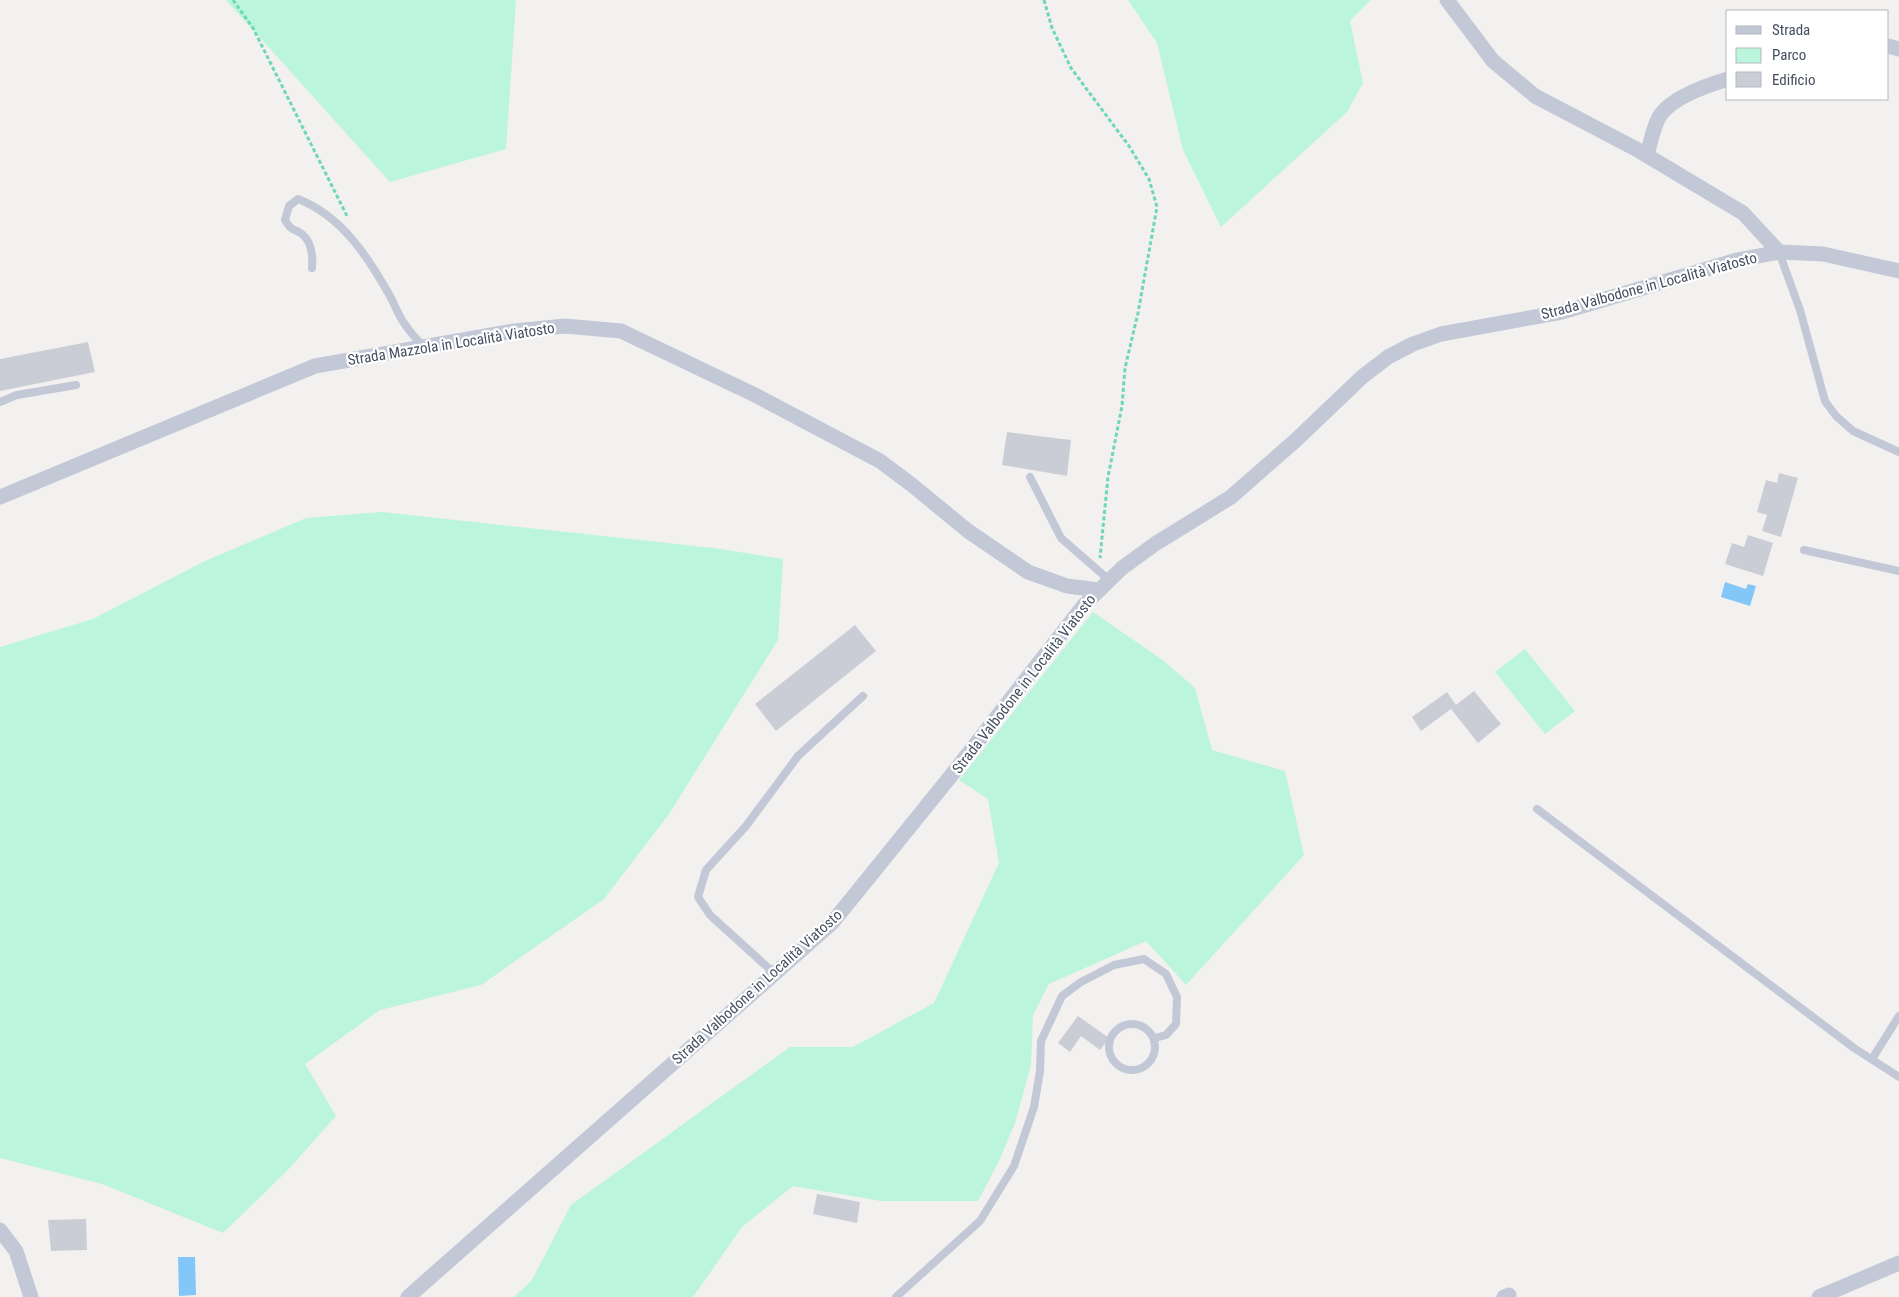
<svg xmlns="http://www.w3.org/2000/svg" width="1899" height="1297" font-family="'Roboto Condensed',sans-serif">
	<style>
		.green { fill: #baf5dc }
		.water { fill: #82c7f7 }
		.building { fill: #cbcdd6 }
		.lines { fill: none; stroke-linecap: round; stroke-linejoin: round }
		.path { stroke: #6dd7b8; stroke-width: 3; stroke-dasharray: 4 2.5; stroke-linecap: butt }
		.lane { stroke: #c2c8d6; stroke-width: 8 }
		.street { stroke: #c2c8d6; stroke-width: 15 }
		.labels { text-anchor: middle; dominant-baseline: central; stroke-width: 4.5; stroke-linejoin: round; paint-order: stroke }
		.street-label { font-size: 15px; fill: #454e60; stroke: #fff }
	</style>
	<rect width="100%" height="100%" fill="#f3f0f0"/>
	<g class="green">
		<path d="M226,0H516L506,149L390,182Z"/>
		<path d="M1128,0H1371L1350,21L1363,83L1347,112L1221,227L1183,150L1157,43Z"/>
		<path d="M382,512L714,548L783,559L778,640L669,814L604,899L481,985L380,1010L305,1064L336,1116L287,1171L223,1233L102,1184L0,1158V647L93,619L203,562L306,518Z"/>
		<path d="M1093,612L1164,661L1195,688L1212,750L1285,771L1304,855L1186,985L1146,941L1049,984L1033,1015L1031,1065L1015,1123L999,1161L978,1201H881L793,1186L742,1227L693,1297H514L532,1280L571,1205L790,1047H853L934,1003L999,863L988,799L959,780Z"/>
		<path d="M1525,649L1575,711L1545,734L1495,672Z"/>
	</g>
	<g class="water">
		<path d="M1725,582L1746,589L1748,584L1756,586L1750,606L1721,597Z"/>
		<path d="M178,1257H195L196,1295L179,1296Z"/>
	</g>
	<g class="building">
		<path d="M88,342L95,372L0,391V359Z"/>
		<path d="M1007,432L1071,440L1067,476L1002,465Z"/>
		<path d="M1779,473L1798,478L1781,537L1762,531L1767,515L1757,512L1766,480L1777,483Z"/>
		<path d="M1748,535L1773,543L1763,576L1725,564L1732,543L1744,547Z"/>
		<path d="M855,625L876,651L776,731L755,704Z"/>
		<path d="M1474,691L1501,724L1478,743L1451,709L1421,731L1412,717L1447,692L1456,705Z"/>
		<path d="M1078,1016L1109,1038L1100,1050L1081,1036L1070,1052L1058,1043Z"/>
		<path d="M817,1194L860,1202L857,1223L813,1214Z"/>
		<path d="M86,1219L87,1250L51,1251L48,1220Z"/>
	</g>
	<g class="lines">
		<g class="path">
			<path d="M233,0L253,28L347,216"/>
			<path d="M1044,0L1052,28L1071,68L1129,146L1149,179L1157,207L1138,313L1125,368L1122,406L1108,477L1100,558"/>
		</g>
		<g class="lane">
			<path d="M1779,252L1800,310L1825,401L1836,416L1853,431L1899,452"/>
			<path d="M312,268C313,256 312,242 302,234C293,227 293,233 285,220L289,206L298,199C342,216 368,257 390,296C395,305 398,315 404,323C410,332 417,340 424,347"/>
			<path d="M0,402L17,395L76,385"/>
			<path d="M1030,477L1061,538L1109,580"/>
			<path d="M1804,550L1899,571"/>
			<path d="M1537,809L1854,1048L1899,1077"/>
			<path d="M775,974L710,915L698,897L706,870L746,826L798,756L863,696"/>
			<circle cx="1132" cy="1047" r="23"/>
			<path d="M1872,1059L1899,1016"/>
			<path d="M896,1297L980,1221L1014,1166L1034,1107L1040,1071L1041,1041L1062,996L1081,982L1114,965L1144,959L1166,974L1177,997L1176,1024L1166,1035L1155,1038"/>
		</g>
		<g class="street">
			<path d="M1447,0L1493,61L1535,96L1636,149L1743,213L1779,252"/>
			<path d="M1888,46L1899,49"/>
			<path d="M1647,155C1651,142 1653,125 1661,114C1674,97 1708,85 1728,79"/>
			<path d="M0,497L315,366L514,331L565,326L621,331L755,395L880,461L912,485L968,531L1028,572L1067,586L1099,590"/>
			<path d="M0,1230L16,1251L31,1297"/>
			<path d="M408,1297L832,923L950,777L1084,605L1122,568L1155,544L1231,497L1296,440L1362,377L1388,357L1413,344L1441,334L1562,312L1737,260L1779,252L1823,254L1899,271"/>
			<path d="M1504,1297L1509,1295"/>
			<path d="M1819,1297L1899,1263"/>
		</g>
	</g>
	<g class="labels">
		<g class="street-label">
			<text transform="translate(1649 286) rotate(-15)">Strada Valbodone in Località Viatosto</text>
			<text transform="translate(451 344) rotate(-9)">Strada Mazzola in Località Viatosto</text>
			<text transform="translate(1024 684) rotate(-52)">Strada Valbodone in Località Viatosto</text>
			<text transform="translate(757 987) rotate(-42)">Strada Valbodone in Località Viatosto</text>
		</g>
	</g>
	<rect x="1726" y="10" width="162" height="90" fill="#ffffff" stroke="#b5b8bf"/>
	<rect x="1736" y="26" width="25" height="8" fill="#c2c8d6" stroke="#b5b8bf"/>
	<text x="1772" y="35" font-size="15" fill="#454e60">Strada</text>
	<rect x="1736" y="48" width="25" height="15" fill="#baf5dc" stroke="#b5b8bf"/>
	<text x="1772" y="60" font-size="15" fill="#454e60">Parco</text>
	<rect x="1736" y="72" width="25" height="15" fill="#cbcdd6" stroke="#b5b8bf"/>
	<text x="1772" y="85" font-size="15" fill="#454e60">Edificio</text>
</svg>
